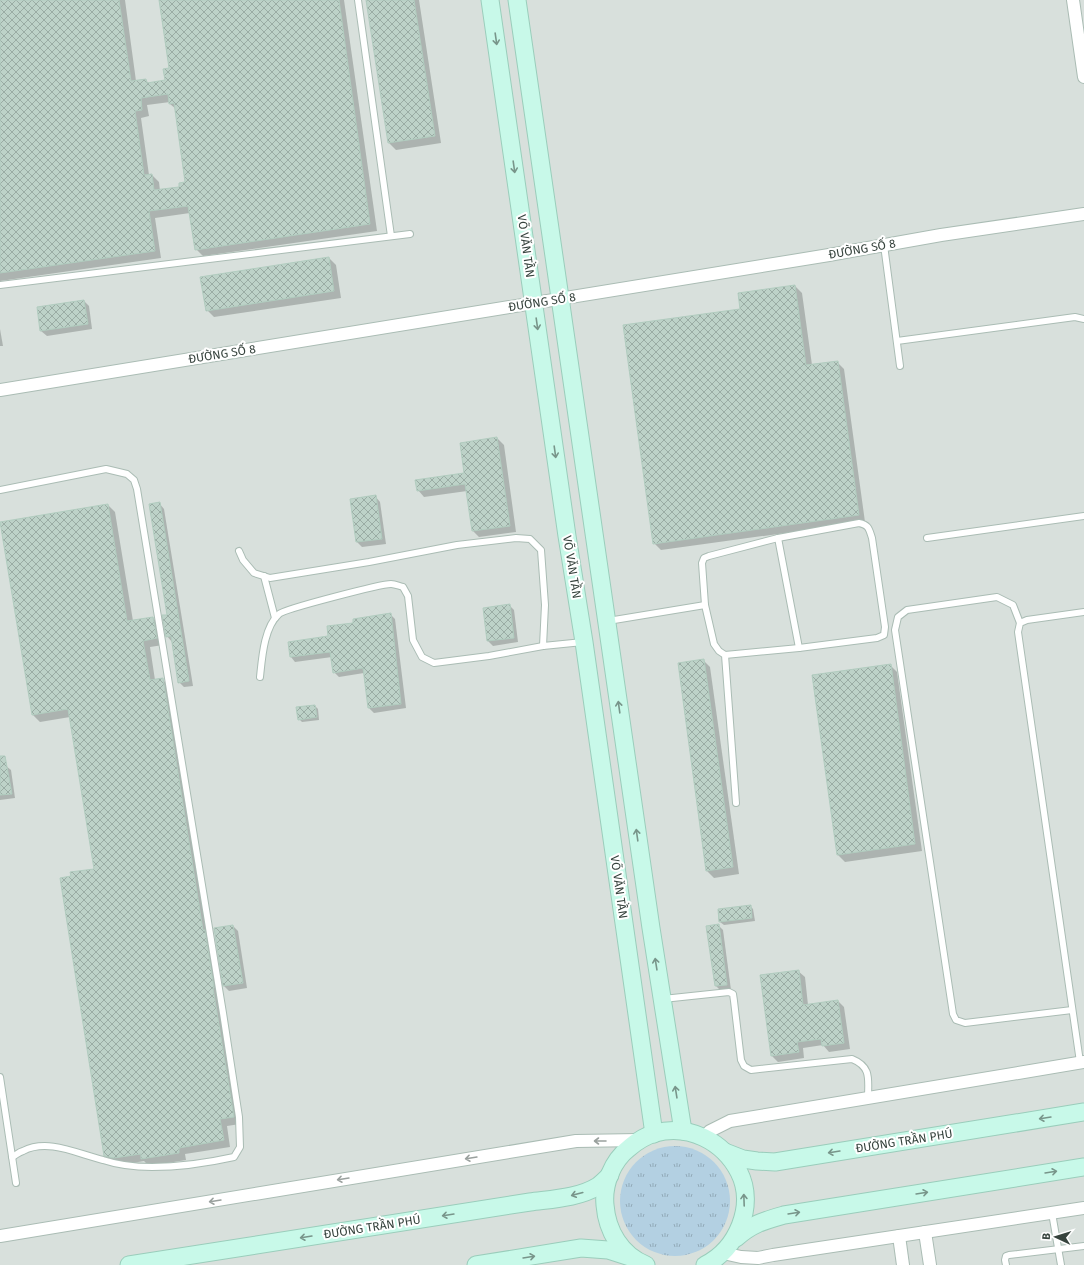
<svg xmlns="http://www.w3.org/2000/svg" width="1084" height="1265" font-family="'Fira Sans',sans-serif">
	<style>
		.industrial { fill: #d8e0dc }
		.grass { fill: url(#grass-tufts) }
		.shadow { fill: #0003; fill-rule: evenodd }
		.building { fill: url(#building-cross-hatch); stroke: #b1ccbf; fill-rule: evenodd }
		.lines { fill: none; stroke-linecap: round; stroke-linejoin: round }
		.lane-casing { stroke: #aabcb4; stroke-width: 8 }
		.street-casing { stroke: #aabcb4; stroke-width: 14 }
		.secondary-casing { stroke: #9acdbb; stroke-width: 19 }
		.lane { stroke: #fff; stroke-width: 6 }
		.street { stroke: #fff; stroke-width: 12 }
		.secondary { stroke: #c8f9e9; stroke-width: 17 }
		.oneway { stroke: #78958a }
		.oneway2 { stroke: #9aa19e }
		.labels { text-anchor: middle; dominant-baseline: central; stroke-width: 4; stroke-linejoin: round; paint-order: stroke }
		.street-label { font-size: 12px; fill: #36433d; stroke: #fff }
	</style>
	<defs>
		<pattern id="grass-tufts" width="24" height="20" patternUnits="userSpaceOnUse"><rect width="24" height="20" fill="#b3d0e2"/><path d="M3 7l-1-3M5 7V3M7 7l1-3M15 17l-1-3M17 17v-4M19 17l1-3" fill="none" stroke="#92aab8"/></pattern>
		<pattern id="building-cross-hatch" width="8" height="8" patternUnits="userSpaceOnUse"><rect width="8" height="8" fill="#bdd2c8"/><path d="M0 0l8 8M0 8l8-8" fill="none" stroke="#9aaca4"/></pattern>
	</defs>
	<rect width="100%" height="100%" fill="#e6f1ed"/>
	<rect class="industrial" x="0" y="0" width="1084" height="1265"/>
	<circle class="grass" cx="675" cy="1201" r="55"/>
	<g class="shadow">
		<path d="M0,0H125L136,81L146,80L149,84L166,81L170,69L160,0H344L377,231L203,256L196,249L190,213L155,218L161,258L0,281ZM170,102V104L176,109L186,183L180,188L160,191L159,182L152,175H149L141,118L149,116L147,105Z"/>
		<path d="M367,0H419L441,143L396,150L389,143Z"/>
		<path d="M329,258L336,265L341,298L214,317L207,310Z"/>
		<path d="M795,286L802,293L812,365L837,362L844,369L865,522L661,550L654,543L741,309Z"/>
		<path d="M84,301L89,306L92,329L47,336L41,331L38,308Z"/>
		<path d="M0,329L3,346H0Z"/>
		<path d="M497,438L504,445L516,532L479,537L473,531L467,491L424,497L418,490L465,474Z"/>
		<path d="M375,496L380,502L386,544L362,547L357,542Z"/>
		<path d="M159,503L164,509L193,686L184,687L179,682L172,642L167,636L168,615Z"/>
		<path d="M108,505L115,512L133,621L153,618L160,625L163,645L150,647L155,680L162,679L169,686L240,1124L227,1126L230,1147L185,1154L186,1160L149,1166L144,1161L121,1165L113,1162L105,1155L95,869L70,717L40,722L33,715L1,523Z"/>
		<path d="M509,605L514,610L518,642L493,646L488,641Z"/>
		<path d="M390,614L395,619L406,708L374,713L369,708L364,673L339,677L334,672L332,657L295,662L291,657L354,624Z"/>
		<path d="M703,660L710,667L739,874L714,878L707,871Z"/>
		<path d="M890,665L897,672L922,851L845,862L838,855Z"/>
		<path d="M315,706L318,709L319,720L302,722L299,719Z"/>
		<path d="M6,766L11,770L15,798L0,800V767Z"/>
		<path d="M750,906L753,909L755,921L724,925L720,922Z"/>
		<path d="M718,925L723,930L731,990L721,991L716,986L708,926Z"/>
		<path d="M233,926L238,931L247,988L229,991L224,986L215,929Z"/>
		<path d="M798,971L805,977L808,1005L838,1001L844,1007L850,1049L829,1052L823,1045L803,1048L804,1058L778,1062L772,1056Z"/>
	</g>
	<g class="building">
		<path d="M0,0H119L131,81L146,79L147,83L165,80L163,69L169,68L159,0H339L370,224L195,250L188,206L149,211L155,251L0,273ZM168,94L169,104L174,103L185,182L179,183V187L154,190L152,174L144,175L135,111L142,110L141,98Z"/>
		<path d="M366,0H414L435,136L388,143Z"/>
		<path d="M329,257L334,291L206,311L200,277Z"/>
		<path d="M795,285L806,365L838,361L859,515L653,544L623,325L740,309L738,293Z"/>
		<path d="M84,300L88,324L40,331L37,307Z"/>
		<path d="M497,437L510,526L472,531L465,484L417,491L415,480L464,473L460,443Z"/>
		<path d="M376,495L382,539L356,542L350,499Z"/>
		<path d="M160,502L189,681L178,683L171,636L166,637L162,615H167L149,504Z"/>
		<path d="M108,504L127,621L153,617L157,638L143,641L150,680L163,678L203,930H205L214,988H213L234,1117L220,1119L224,1140L179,1148V1153L141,1159V1154L114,1158L104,1156L60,878L71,876L70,872L94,869L68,709L32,715L0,522Z"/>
		<path d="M510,604L514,638L487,641L483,608Z"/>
		<path d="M391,613L401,704L368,708L363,668L333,673L330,652L290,657L288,642L328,636L327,626L353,623V619Z"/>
		<path d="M704,659L733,867L706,871L678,663Z"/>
		<path d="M891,664L915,844L837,855L812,675Z"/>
		<path d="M315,705L317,717L298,720L296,707Z"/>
		<path d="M0,756H5L12,794L0,795Z"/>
		<path d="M751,905L752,918L719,922L718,909Z"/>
		<path d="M719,924L727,985L715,986L706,926Z"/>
		<path d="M233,925L243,983L223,986L214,928Z"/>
		<path d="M799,970L803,1005L838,1000L844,1043L822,1046L821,1039L797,1042L799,1052L771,1056L760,975Z"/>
	</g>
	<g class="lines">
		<defs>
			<g id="lane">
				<path d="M358,0L391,236"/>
				<path d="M884,245L900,366"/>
				<path d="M0,285L410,234"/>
				<path d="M897,341L1075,317L1084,319"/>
				<path d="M0,490L106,469L127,474L134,480L137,489L223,1013L239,1117L240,1147L234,1157C207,1163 179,1167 152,1167C136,1167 118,1165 103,1160C78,1154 48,1138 23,1151C19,1152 16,1155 12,1157"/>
				<path d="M778,538L799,648"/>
				<path d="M927,538L1084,516"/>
				<path d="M239,551L243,560L254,573L270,578L369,562L457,545L516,538L530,539L541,550L545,605L543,646"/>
				<path d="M264,576L275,618"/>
				<path d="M608,621L705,605"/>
				<path d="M1020,623L1013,605L997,597L907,610L898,617L895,630L953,1014L956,1020L965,1023L1072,1010"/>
				<path d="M725,655L799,648L877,638L884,635L885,627L872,538C869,529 869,525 859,523L778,538L709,556L704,558L702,563L705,605L714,644L719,651L725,655L736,803"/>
				<path d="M260,677C262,658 264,627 279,614C284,609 381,584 391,584C395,584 399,586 403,587L408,596L413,640L422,657L434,663L489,656L543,646L583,642"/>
				<path d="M663,999L729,992L733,994L734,1001L741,1060L744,1066L751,1070L852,1059C872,1067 868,1080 868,1098"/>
				<path d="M1080,1062L1018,632L1020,623L1027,620L1084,612"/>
				<path d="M0,1077L16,1183"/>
				<path d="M1052,1213L1061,1265"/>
				<path d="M1006,1265L1005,1260L1006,1256L1009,1255L1084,1246"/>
			</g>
			<g id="street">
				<path d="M1073,0L1084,77"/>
				<path d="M0,390L829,255L941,235L1084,214"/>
				<path d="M704,1137L710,1131L730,1121L1084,1062"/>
				<path d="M925,1232L930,1265"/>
				<path d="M0,1236L576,1141L639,1140"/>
				<path d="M899,1236L903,1265"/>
				<path d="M723,1253L741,1257L758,1258L773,1255L1084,1208"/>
			</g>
			<g id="secondary">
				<path d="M490,0L567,536L584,642L654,1134"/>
				<path d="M517,0L651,928L683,1131"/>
				<path d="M725,1152L743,1159L757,1161L775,1162L1084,1112"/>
				<path d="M736,1238C752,1224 763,1221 784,1215L1084,1167"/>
				<path d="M129,1265L530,1202C552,1199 579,1198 598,1186C602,1183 606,1179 610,1175"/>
				<path d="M476,1265L581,1248L608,1250L630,1257"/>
				<path d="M646,1265C621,1255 607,1231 605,1205C603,1185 612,1161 629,1148C636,1142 645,1136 655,1133C689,1124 723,1141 739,1172C756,1206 737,1249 705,1265"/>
			</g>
		</defs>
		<use href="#lane" class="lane-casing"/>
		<use href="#street" class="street-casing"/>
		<use href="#secondary" class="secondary-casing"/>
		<use href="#lane" class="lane"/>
		<use href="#street" class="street"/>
		<use href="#secondary" class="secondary"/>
	</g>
	<defs><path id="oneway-shaft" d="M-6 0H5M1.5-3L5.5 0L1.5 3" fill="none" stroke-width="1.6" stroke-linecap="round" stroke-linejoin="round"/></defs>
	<g class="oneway">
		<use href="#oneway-shaft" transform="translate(496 39) rotate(82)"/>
		<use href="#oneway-shaft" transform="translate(514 167) rotate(82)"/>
		<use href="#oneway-shaft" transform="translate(537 324) rotate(82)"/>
		<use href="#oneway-shaft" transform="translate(555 452) rotate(82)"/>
		<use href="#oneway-shaft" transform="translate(619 707) rotate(-98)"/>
		<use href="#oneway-shaft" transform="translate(637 835) rotate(-98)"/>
		<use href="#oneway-shaft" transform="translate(656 964) rotate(-99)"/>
		<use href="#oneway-shaft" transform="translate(676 1092) rotate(-99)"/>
		<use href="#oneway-shaft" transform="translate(1045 1118) rotate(171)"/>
		<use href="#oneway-shaft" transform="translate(834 1152) rotate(171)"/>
		<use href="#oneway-shaft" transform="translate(1051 1172) rotate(-9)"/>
		<use href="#oneway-shaft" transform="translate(922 1193) rotate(-9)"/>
		<use href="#oneway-shaft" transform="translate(577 1194) rotate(165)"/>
		<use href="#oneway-shaft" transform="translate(744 1200) rotate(-92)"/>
		<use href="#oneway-shaft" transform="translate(794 1213) rotate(-9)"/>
		<use href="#oneway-shaft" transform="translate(448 1215) rotate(171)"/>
		<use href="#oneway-shaft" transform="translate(306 1237) rotate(171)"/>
		<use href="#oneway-shaft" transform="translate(529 1257) rotate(-9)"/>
	</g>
	<g class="oneway2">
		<use href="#oneway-shaft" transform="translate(600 1141) rotate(180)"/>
		<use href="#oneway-shaft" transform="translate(471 1158) rotate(171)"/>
		<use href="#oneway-shaft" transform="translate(343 1179) rotate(171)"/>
		<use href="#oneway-shaft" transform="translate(215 1201) rotate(171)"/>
	</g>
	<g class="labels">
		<g class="street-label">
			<text transform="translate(526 246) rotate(82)">VÕ VĂN TẦN</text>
			<text transform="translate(862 249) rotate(-10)">ĐƯỜNG SỐ 8</text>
			<text transform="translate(542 302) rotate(-9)">ĐƯỜNG SỐ 8</text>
			<text transform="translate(222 354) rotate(-9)">ĐƯỜNG SỐ 8</text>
			<text transform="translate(572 567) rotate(81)">VÕ VĂN TẦN</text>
			<text transform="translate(619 887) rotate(82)">VÕ VĂN TẦN</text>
			<text transform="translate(904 1141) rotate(-9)">ĐƯỜNG TRẦN PHÚ</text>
			<text transform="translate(372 1227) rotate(-9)">ĐƯỜNG TRẦN PHÚ</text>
		</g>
	</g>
	<g transform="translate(1056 1237) rotate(274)" stroke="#ffffff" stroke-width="3" paint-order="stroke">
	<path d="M0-3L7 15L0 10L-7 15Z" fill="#36433d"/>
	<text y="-6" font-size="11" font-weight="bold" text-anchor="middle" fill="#36433d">B</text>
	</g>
</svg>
